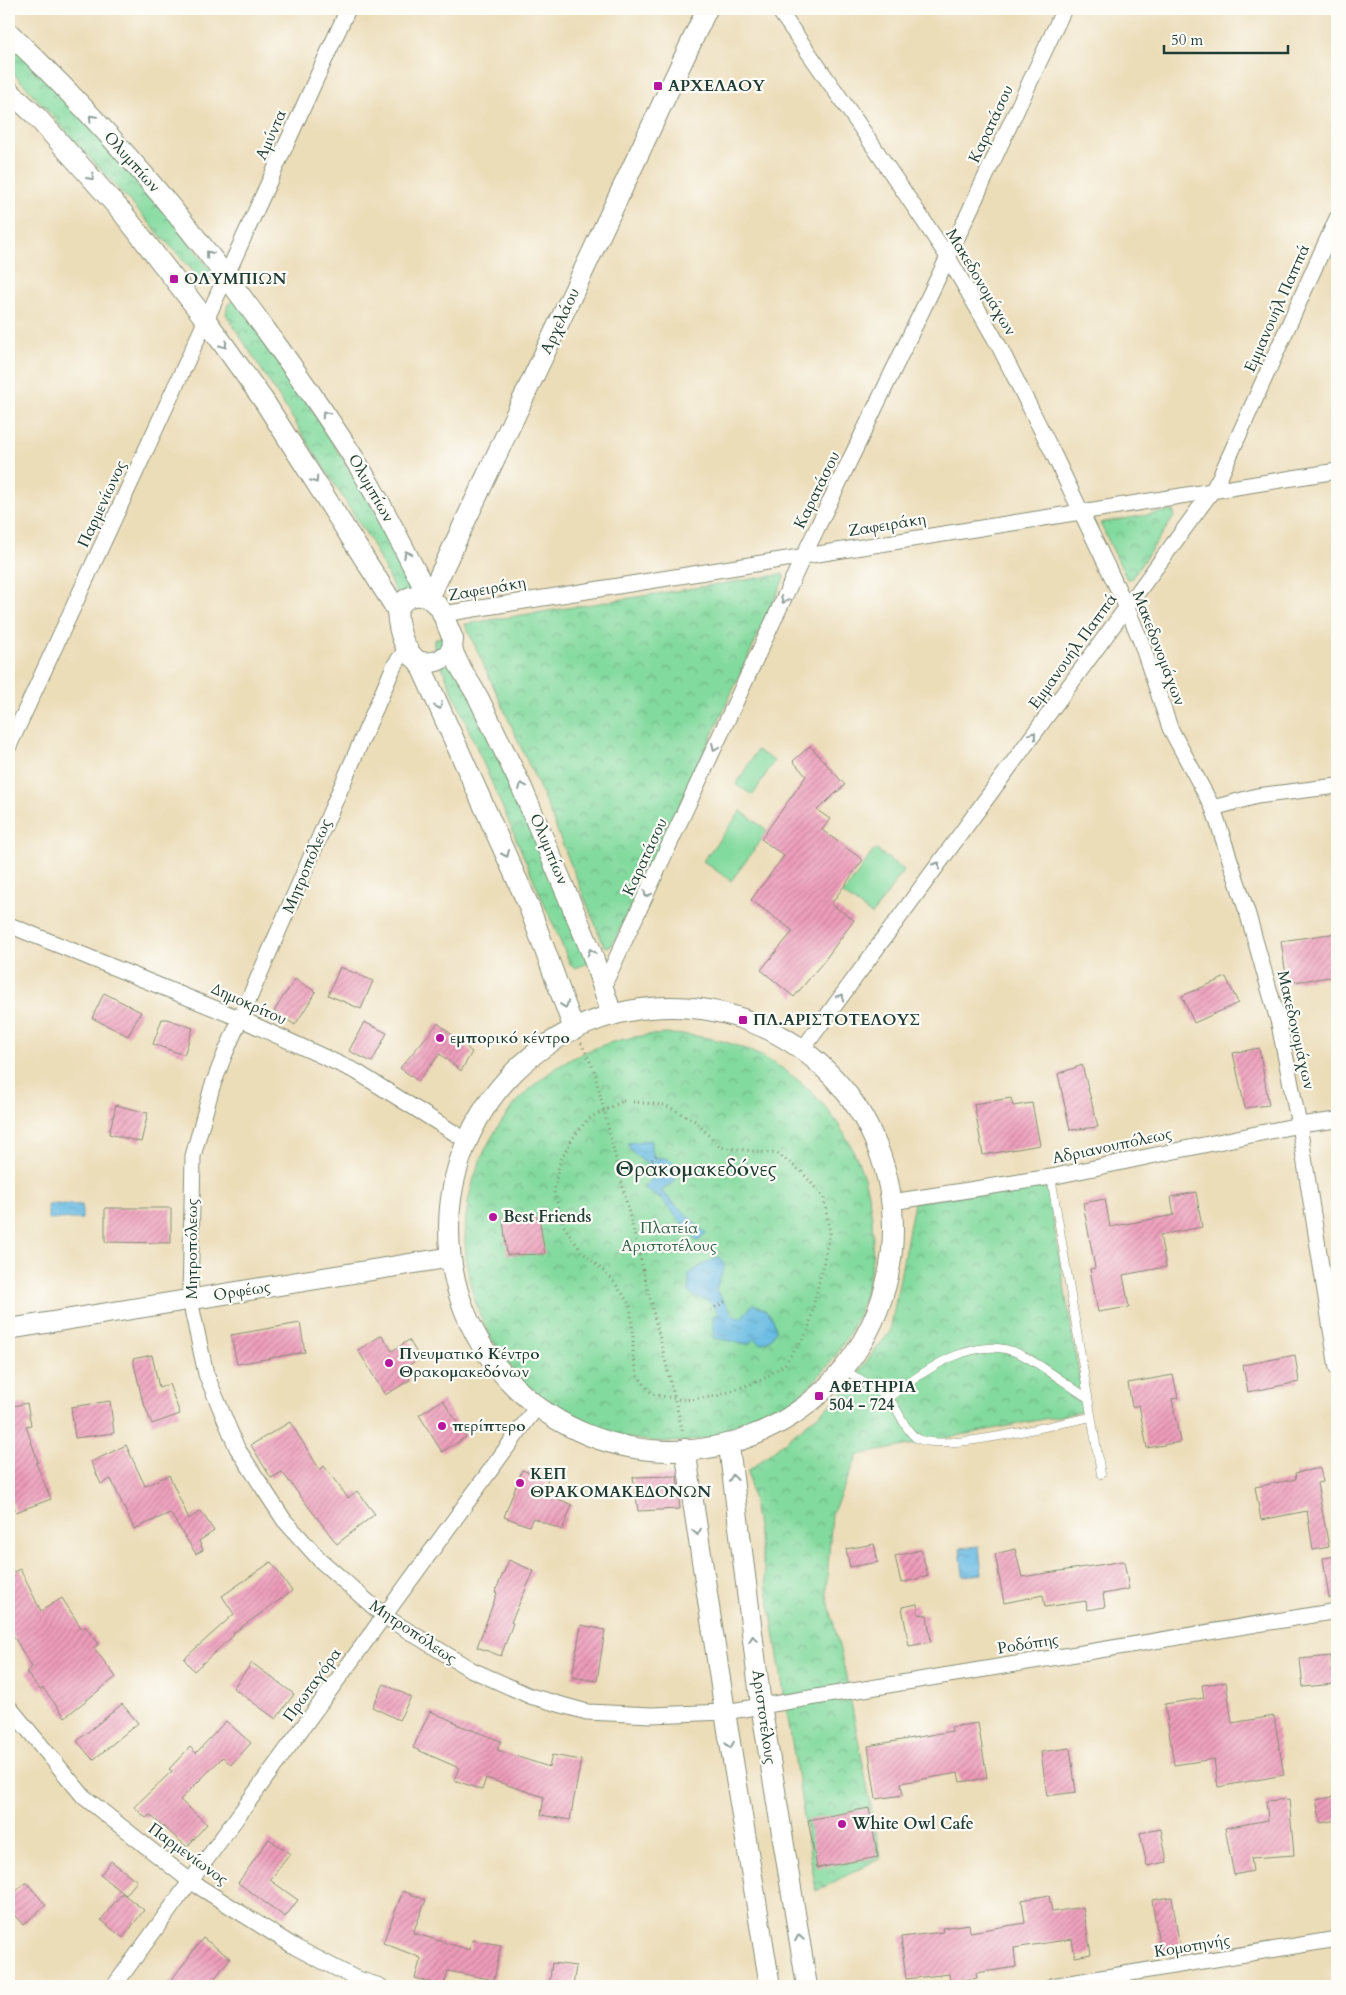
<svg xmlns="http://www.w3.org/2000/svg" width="1346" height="1995" font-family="Cardo,serif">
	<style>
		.grass { fill: #83da9e; stroke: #518c69 }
		.park { fill: url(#park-crowns); stroke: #518c69 }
		.water { fill: url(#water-ripples); stroke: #427c8b }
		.building { fill: url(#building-hatch) }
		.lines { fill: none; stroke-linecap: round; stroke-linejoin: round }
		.service-casing { stroke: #868d76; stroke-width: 9 }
		.minor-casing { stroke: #868d76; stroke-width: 17 }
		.tertiary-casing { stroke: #868d76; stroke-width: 22 }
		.path { stroke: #868d76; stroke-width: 3; stroke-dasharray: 1 4; stroke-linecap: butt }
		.service { stroke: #fff; stroke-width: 8 }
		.minor { stroke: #fff; stroke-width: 15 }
		.tertiary { stroke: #fff; stroke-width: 20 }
		.oneway { stroke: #8f9e9a }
		.poi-dot { fill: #b5179e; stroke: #fdfcf7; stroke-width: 2 }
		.labels { text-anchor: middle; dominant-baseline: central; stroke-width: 4.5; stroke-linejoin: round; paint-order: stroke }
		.poi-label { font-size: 16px; font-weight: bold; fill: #1f3d34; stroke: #fdfcf7; text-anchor: start }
		.street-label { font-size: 16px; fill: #1f3d34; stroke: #fdfcf7 }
		.park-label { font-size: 16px; fill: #38644e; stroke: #fdfcf7 }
		.district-label { font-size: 21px; font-weight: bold; fill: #1f3d34; stroke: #fdfcf7 }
	</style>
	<defs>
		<pattern id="park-crowns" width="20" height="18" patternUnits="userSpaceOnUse" patternTransform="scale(1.25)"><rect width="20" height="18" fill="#83da9e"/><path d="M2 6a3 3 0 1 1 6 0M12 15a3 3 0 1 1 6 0" fill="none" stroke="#6bb282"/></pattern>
		<pattern id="water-ripples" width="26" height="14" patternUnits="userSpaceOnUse" patternTransform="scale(1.25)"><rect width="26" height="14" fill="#66bae2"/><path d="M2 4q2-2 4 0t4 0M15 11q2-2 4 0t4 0" fill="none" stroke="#5398b8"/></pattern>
		<pattern id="building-hatch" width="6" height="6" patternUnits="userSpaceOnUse" patternTransform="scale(1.25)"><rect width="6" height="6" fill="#ee9cba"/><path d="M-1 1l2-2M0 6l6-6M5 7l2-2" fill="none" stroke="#c08098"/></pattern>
	</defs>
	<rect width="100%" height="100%" fill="#fdfcf7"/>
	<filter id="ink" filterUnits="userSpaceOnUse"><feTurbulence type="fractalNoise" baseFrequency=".02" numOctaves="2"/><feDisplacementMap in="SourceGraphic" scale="10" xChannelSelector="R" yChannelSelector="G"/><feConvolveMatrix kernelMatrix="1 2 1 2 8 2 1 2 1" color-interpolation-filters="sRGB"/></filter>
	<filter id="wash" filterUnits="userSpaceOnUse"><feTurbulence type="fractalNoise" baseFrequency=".0096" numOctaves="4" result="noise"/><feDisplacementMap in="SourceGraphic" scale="20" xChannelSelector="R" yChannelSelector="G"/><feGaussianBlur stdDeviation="1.12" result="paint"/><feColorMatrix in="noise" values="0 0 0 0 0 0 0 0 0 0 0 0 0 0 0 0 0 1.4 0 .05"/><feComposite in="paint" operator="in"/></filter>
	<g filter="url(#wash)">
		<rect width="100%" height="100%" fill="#ecddb9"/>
		<g class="grass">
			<path d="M757,750L774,761L753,795L736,785Z"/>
			<path d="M741,811L768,831L731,881L703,861Z"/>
			<path d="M875,849L904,870L872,915L843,894Z"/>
		</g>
		<g class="park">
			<path d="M9,33L54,71L216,277L204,280L199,278L9,68Z"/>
			<path d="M241,296L429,598L401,603L370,540L226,314L228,304Z"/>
			<path d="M1170,511L1174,512V517L1131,579H1127L1100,523Z"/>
			<path d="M783,574L784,577L783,581L655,859L612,945L607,947L604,946L541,791L465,624Z"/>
			<path d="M447,634L595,961L575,968L571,966L434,649V640Z"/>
			<circle cx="669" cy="1238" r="204"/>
			<path d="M1047,1184L1085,1411L858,1455L832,1514L826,1591L845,1671L881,1858L816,1891L748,1471L834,1402L890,1332L914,1202Z"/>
		</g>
		<g class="water">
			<path d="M651,1140V1152L656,1157L669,1159L678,1167L674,1182L661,1191L706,1233L698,1242L662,1200L643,1188L658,1173L632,1152L627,1143Z"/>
			<path d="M48,1204L82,1205V1219H48Z"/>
			<path d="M720,1257L725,1263C724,1272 718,1280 716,1290L735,1317H742L753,1304C767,1309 774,1315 776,1330L771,1339L761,1344L754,1338L749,1344L713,1338V1315H720L708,1300L695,1297L689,1292V1274L700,1266Z"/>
			<path d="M979,1546L982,1574L963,1576L960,1548Z"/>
		</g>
		<g id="blocks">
			<g class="building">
				<path d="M810,746L845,785L817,810L830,819L822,830L863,860L831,904L854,920L824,961L794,997L761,970L793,931L751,900L784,856L761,839L806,776L793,761Z"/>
				<path d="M1337,933V976L1287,983L1281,941Z"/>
				<path d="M340,967L373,981L361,1009L328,995Z"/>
				<path d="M1226,977L1238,1003L1194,1023L1182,996Z"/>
				<path d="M295,979L316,992L295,1025L274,1011Z"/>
				<path d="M104,993L141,1012L128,1036L92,1018Z"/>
				<path d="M162,1019H167L193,1028L184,1055L153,1044Z"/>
				<path d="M364,1022L387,1033L372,1062L349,1051Z"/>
				<path d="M438,1023L472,1052L461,1071L440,1054L418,1081L400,1068Z"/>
				<path d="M1259,1048L1269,1105L1245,1108L1233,1053Z"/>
				<path d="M1082,1065L1098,1127L1070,1130L1058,1074Z"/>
				<path d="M1011,1098L1013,1106L1032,1103L1040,1145L983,1155L974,1104Z"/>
				<path d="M116,1105L148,1113L141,1142L109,1134Z"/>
				<path d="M1196,1192L1202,1227L1160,1235L1166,1267L1123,1275L1129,1307L1098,1312L1090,1269L1095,1268L1083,1203L1105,1199L1110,1227L1174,1215L1171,1197Z"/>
				<path d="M105,1208H171V1243L105,1242Z"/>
				<path d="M539,1217L545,1254L507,1255L503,1220Z"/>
				<path d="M300,1323L305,1352L237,1364L231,1335Z"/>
				<path d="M382,1335L392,1351L409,1340L420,1358L403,1369L410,1380L385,1395L358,1350Z"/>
				<path d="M152,1355L159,1388L169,1384L180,1414L152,1424L142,1399L133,1359Z"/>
				<path d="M1295,1355L1299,1382L1248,1392L1243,1365Z"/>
				<path d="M1173,1375L1178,1398L1172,1399L1180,1442L1147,1448L1139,1405L1132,1407L1128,1383Z"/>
				<path d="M443,1400L466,1437L442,1452L419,1415Z"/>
				<path d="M110,1401L114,1433L75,1438L71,1407Z"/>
				<path d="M27,1403L31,1425L26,1426L38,1462L36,1463L51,1499L16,1512L9,1494V1407Z"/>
				<path d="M290,1422L320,1470L324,1466L348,1498L357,1491L375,1514L337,1544L282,1472L271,1478L251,1445Z"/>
				<path d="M126,1445L145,1486L169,1475L189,1519L201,1511L214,1531L199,1541L203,1550L196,1554L170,1513L134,1529L111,1479L101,1484L91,1462Z"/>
				<path d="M1320,1468L1323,1482L1317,1483L1329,1547L1313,1550L1307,1511L1261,1520L1255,1487L1296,1479L1295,1473Z"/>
				<path d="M522,1470L548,1479L543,1492L572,1505L562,1530L533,1518L529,1526L504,1517Z"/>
				<path d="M677,1476L680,1509L638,1511L633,1477Z"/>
				<path d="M874,1544L878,1562L850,1567L846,1549Z"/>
				<path d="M1015,1549L1022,1577L1124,1561L1129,1589L1103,1594L1105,1607L1087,1610L1086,1601L1045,1607L1043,1595L1004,1603L995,1554Z"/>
				<path d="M921,1550L928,1576L901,1583L895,1556Z"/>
				<path d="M1337,1556V1598H1329L1323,1558Z"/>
				<path d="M509,1560L534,1571L511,1622L513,1623L501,1656L477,1647L497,1593L495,1592Z"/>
				<path d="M271,1562L292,1591L233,1633L234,1635L194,1671L184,1659L234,1614L222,1596Z"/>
				<path d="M20,1569L41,1611L62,1598L82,1629L85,1626L99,1644L94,1648L116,1677L65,1717L43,1688L40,1690L26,1672L32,1667L9,1629V1574Z"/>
				<path d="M917,1604L918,1614L927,1615L931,1642L909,1646L902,1607Z"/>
				<path d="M581,1625L605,1630L597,1681L572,1677Z"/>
				<path d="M1331,1656L1334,1684L1303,1687L1300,1659Z"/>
				<path d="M252,1663L294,1694L276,1719L233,1688Z"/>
				<path d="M1226,1682L1232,1723L1274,1716L1284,1775L1218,1787L1214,1759L1174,1765L1165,1704L1204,1698L1202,1685Z"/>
				<path d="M384,1684L411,1697L399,1720L372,1707Z"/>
				<path d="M122,1704L138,1723L93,1760L77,1741Z"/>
				<path d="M430,1711L457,1723L456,1724L501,1741L497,1750L549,1767L552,1755L581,1760L570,1820L541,1815L544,1797L486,1778L482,1790L454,1780L459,1768L413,1748Z"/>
				<path d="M226,1721L251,1743L231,1765L223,1757L180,1800L207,1824L187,1847L150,1815L146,1818L134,1807L172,1771L169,1769L190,1747L196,1753Z"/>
				<path d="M978,1723L987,1778L960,1782L958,1773L901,1783L903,1795L876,1799L868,1746L952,1731L951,1727Z"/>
				<path d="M1070,1748L1076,1792L1047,1796L1041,1752Z"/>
				<path d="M1337,1796V1820L1321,1823L1316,1800Z"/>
				<path d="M1289,1799L1294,1855L1251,1858L1253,1871L1234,1875L1225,1828L1268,1820L1266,1801Z"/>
				<path d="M869,1808L878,1857L817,1868L808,1820Z"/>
				<path d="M1161,1829L1167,1862L1147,1866L1140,1833Z"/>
				<path d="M269,1839L290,1854L270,1880L298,1900L285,1917L238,1883Z"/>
				<path d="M111,1861L137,1881L126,1895L100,1875Z"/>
				<path d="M26,1882L46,1905L23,1925L9,1909V1898Z"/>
				<path d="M403,1891L426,1900L413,1933L470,1950L472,1940L501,1945L494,1980L448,1971L444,1986L415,1978L421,1958L383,1943Z"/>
				<path d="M122,1893L144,1910L123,1938L101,1920Z"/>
				<path d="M1049,1895L1052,1912L1083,1907L1091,1954L1075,1957L1072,1939L1014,1948L1016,1967L976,1973L977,1978L950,1982L949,1974L906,1979L901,1937L943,1932L942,1928L969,1924L970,1932L1025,1923L1022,1900Z"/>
				<path d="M1172,1897L1180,1948L1160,1951L1152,1900Z"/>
				<path d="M203,1938L230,1958L209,1986H167Z"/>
				<path d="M552,1963L576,1966L573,1986H549Z"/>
			</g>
		</g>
	</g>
	<g filter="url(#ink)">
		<use href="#blocks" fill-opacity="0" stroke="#868d76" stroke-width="1"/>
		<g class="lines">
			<defs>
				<g id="service">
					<path d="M1051,1177L1101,1474"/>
					<path d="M845,1370C858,1379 875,1386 887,1397C899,1407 902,1427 915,1437C939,1455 1059,1423 1091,1417"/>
					<path d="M888,1398C922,1372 975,1332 1020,1354C1044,1366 1066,1384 1088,1398"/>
				</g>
				<g id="minor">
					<path d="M778,9L857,122L948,257L999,346L1053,453L1126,606L1140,639L1170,728L1213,808L1248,915L1279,1024L1299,1125L1337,1368"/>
					<path d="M443,614L1337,471"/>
					<path d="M407,648L394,666L224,1056L212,1087L193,1156L190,1300L206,1374L237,1448L284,1520L320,1560L384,1616L470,1669L530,1696L587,1712L652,1715L725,1712L1337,1611"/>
					<path d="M9,746L206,320L348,9"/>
					<path d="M1213,808L1257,796L1337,786"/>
					<path d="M9,925L241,1019L357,1072L464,1139"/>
					<path d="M603,987L804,555L948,257L1064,9"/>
					<path d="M802,1050L1212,491L1220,477L1337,218"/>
					<path d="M892,1202L1051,1177L1299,1125L1337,1120"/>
					<path d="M9,1707L84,1797L190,1881L295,1947L355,1978L380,1986"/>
					<path d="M114,1986L538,1405"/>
					<path d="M1052,1986L1337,1939"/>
				</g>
				<g id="tertiary">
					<path d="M9,33C105,124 191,226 268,333C300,377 331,421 360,468C385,510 407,554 429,598L440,608L453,639L452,650L459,665L478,697L522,788L591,951L612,1015"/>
					<path d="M9,91L36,116L122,212L206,320L264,401L397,610C398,629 403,650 419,662L528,904L574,1029"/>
					<path d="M429,598L707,9"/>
					<path d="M397,610C405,596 415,593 429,598"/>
					<path d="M419,662C433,664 442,661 452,650"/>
					<circle cx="671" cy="1229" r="222"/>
					<path d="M9,1329L446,1258"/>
					<path d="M729,1446L761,1705L807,1986"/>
					<path d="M685,1449L725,1712L770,1986"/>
				</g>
			</defs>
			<use href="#service" class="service-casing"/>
			<use href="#minor" class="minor-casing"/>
			<use href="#tertiary" class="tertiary-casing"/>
			<g class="path">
				<path d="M581,1043L594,1070L683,1433"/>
				<path d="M623,1101L665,1105L695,1121L720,1147L778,1154L802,1172L824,1198L830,1233L808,1331L785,1364L762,1380L717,1396L683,1400L652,1394L637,1375L633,1351V1332L630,1305L612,1279L581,1251L564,1226L554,1192L559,1164L572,1139L588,1119Z"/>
				<path d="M645,1167L658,1153"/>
				<path d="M711,1310L726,1301"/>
			</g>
			<use href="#service" class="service"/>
			<use href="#minor" class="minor"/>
			<use href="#tertiary" class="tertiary"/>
		</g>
		<defs><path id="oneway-chevron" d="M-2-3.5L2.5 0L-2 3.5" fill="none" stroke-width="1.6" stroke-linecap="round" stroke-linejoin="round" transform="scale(1.25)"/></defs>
		<g class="oneway">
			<use href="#oneway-chevron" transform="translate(92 118) rotate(-133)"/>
			<use href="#oneway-chevron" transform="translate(91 177) rotate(48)"/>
			<use href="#oneway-chevron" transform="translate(209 254) rotate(-129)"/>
			<use href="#oneway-chevron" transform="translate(224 345) rotate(55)"/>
			<use href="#oneway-chevron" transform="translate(325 414) rotate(-124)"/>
			<use href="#oneway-chevron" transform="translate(315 480) rotate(57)"/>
			<use href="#oneway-chevron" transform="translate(407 554) rotate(-117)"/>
			<use href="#oneway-chevron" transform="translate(784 600) rotate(115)"/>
			<use href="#oneway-chevron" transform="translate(439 706) rotate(65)"/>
			<use href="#oneway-chevron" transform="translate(1033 735) rotate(-53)"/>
			<use href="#oneway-chevron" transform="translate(715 747) rotate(115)"/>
			<use href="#oneway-chevron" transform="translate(522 786) rotate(-115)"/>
			<use href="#oneway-chevron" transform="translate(506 854) rotate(66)"/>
			<use href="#oneway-chevron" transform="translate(937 865) rotate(-54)"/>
			<use href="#oneway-chevron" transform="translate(647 894) rotate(115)"/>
			<use href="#oneway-chevron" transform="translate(591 952) rotate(-110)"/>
			<use href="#oneway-chevron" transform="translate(841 997) rotate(-54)"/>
			<use href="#oneway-chevron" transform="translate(565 1005) rotate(70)"/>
			<use href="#oneway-chevron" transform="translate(733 1478) rotate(-97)"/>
			<use href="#oneway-chevron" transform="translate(697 1532) rotate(81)"/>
			<use href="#oneway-chevron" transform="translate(753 1639) rotate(-97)"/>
			<use href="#oneway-chevron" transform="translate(730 1745) rotate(81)"/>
			<use href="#oneway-chevron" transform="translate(799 1938) rotate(-99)"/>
		</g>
	</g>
	<g class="poi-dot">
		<rect x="653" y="81" width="10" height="10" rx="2.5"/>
		<rect x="169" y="274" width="10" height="10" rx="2.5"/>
		<rect x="738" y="1015" width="10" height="10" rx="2.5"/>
		<circle cx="440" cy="1038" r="5"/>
		<circle cx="493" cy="1217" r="5"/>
		<circle cx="389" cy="1363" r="5"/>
		<rect x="814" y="1391" width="10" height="10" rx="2.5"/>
		<circle cx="442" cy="1426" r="5"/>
		<circle cx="520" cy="1483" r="5"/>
		<circle cx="842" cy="1824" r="5"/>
	</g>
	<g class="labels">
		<g class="poi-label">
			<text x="668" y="86">ΑΡΧΕΛΑΟΥ</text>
			<text x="184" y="279">ΟΛΥΜΠΙΩΝ</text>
			<text x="753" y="1020">ΠΛ.ΑΡΙΣΤΟΤΕΛΟΥΣ</text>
			<text x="450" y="1038">εμπορικό κέντρο</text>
			<text x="503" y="1217">Best Friends</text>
			<text x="399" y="1354">Πνευματικό Κέντρο<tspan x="399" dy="18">Θρακομακεδόνων</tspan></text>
			<text x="829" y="1387">ΑΦΕΤΗΡΙΑ<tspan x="829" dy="18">504 - 724</tspan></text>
			<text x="452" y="1426">περίπτερο</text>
			<text x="530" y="1474">ΚΕΠ<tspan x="530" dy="18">ΘΡΑΚΟΜΑΚΕΔΟΝΩΝ</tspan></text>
			<text x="852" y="1824">White Owl Cafe</text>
		</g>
		<g class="street-label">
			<text transform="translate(991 124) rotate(-65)">Καρατάσου</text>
			<text transform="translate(271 135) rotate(-66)">Αμύντα</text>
			<text transform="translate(132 162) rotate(48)">Ολυμπίων</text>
			<text transform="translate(981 282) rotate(59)">Μακεδονομάχων</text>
			<text transform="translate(1277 308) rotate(-66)">Εμμανουήλ Παππά</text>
			<text transform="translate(560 321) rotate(-65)">Αρχελάου</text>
			<text transform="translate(371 488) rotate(60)">Ολυμπίων</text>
			<text transform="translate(817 490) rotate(-64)">Καρατάσου</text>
			<text transform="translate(102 504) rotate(-65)">Παρμενίωνος</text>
			<text transform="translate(887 525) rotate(-9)">Ζαφειράκη</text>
			<text transform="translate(487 589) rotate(-10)">Ζαφειράκη</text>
			<text transform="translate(1159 648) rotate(69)">Μακεδονομάχων</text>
			<text transform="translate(1073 651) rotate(-54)">Εμμανουήλ Παππά</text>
			<text transform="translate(549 849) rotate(67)">Ολυμπίων</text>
			<text transform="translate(645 857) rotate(-65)">Καρατάσου</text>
			<text transform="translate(307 866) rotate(-67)">Μητροπόλεως</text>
			<text transform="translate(249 1004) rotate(24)">Δημοκρίτου</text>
			<text transform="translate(1296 1030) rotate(77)">Μακεδονομάχων</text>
			<text transform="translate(1112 1146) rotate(-12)">Αδριανουπόλεως</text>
			<text transform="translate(192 1249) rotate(-90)">Μητροπόλεως</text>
			<text transform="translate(242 1291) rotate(-9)">Ορφέως</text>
			<text transform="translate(413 1632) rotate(34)">Μητροπόλεως</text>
			<text transform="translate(1028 1644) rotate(-9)">Ροδόπης</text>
			<text transform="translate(312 1685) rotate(-54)">Πρωταγόρα</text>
			<text transform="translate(764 1717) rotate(82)">Αριστοτέλους</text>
			<text transform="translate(188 1854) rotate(36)">Παρμενίωνος</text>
			<text transform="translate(1192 1946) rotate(-9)">Κομοτηνής</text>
		</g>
		<g class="park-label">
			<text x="669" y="1228">Πλατεία<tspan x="669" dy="18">Αριστοτέλους</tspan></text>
		</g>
		<g class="district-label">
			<text x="696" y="1169">Θρακομακεδόνες</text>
		</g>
	</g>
	<rect width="1346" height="1995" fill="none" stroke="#fdfcf7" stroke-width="30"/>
	<path d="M1164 45v8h124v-8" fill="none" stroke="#1f3d34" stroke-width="2.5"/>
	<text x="1171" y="45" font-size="15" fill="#1f3d34" stroke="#fdfcf7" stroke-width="4" paint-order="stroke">50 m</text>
</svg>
